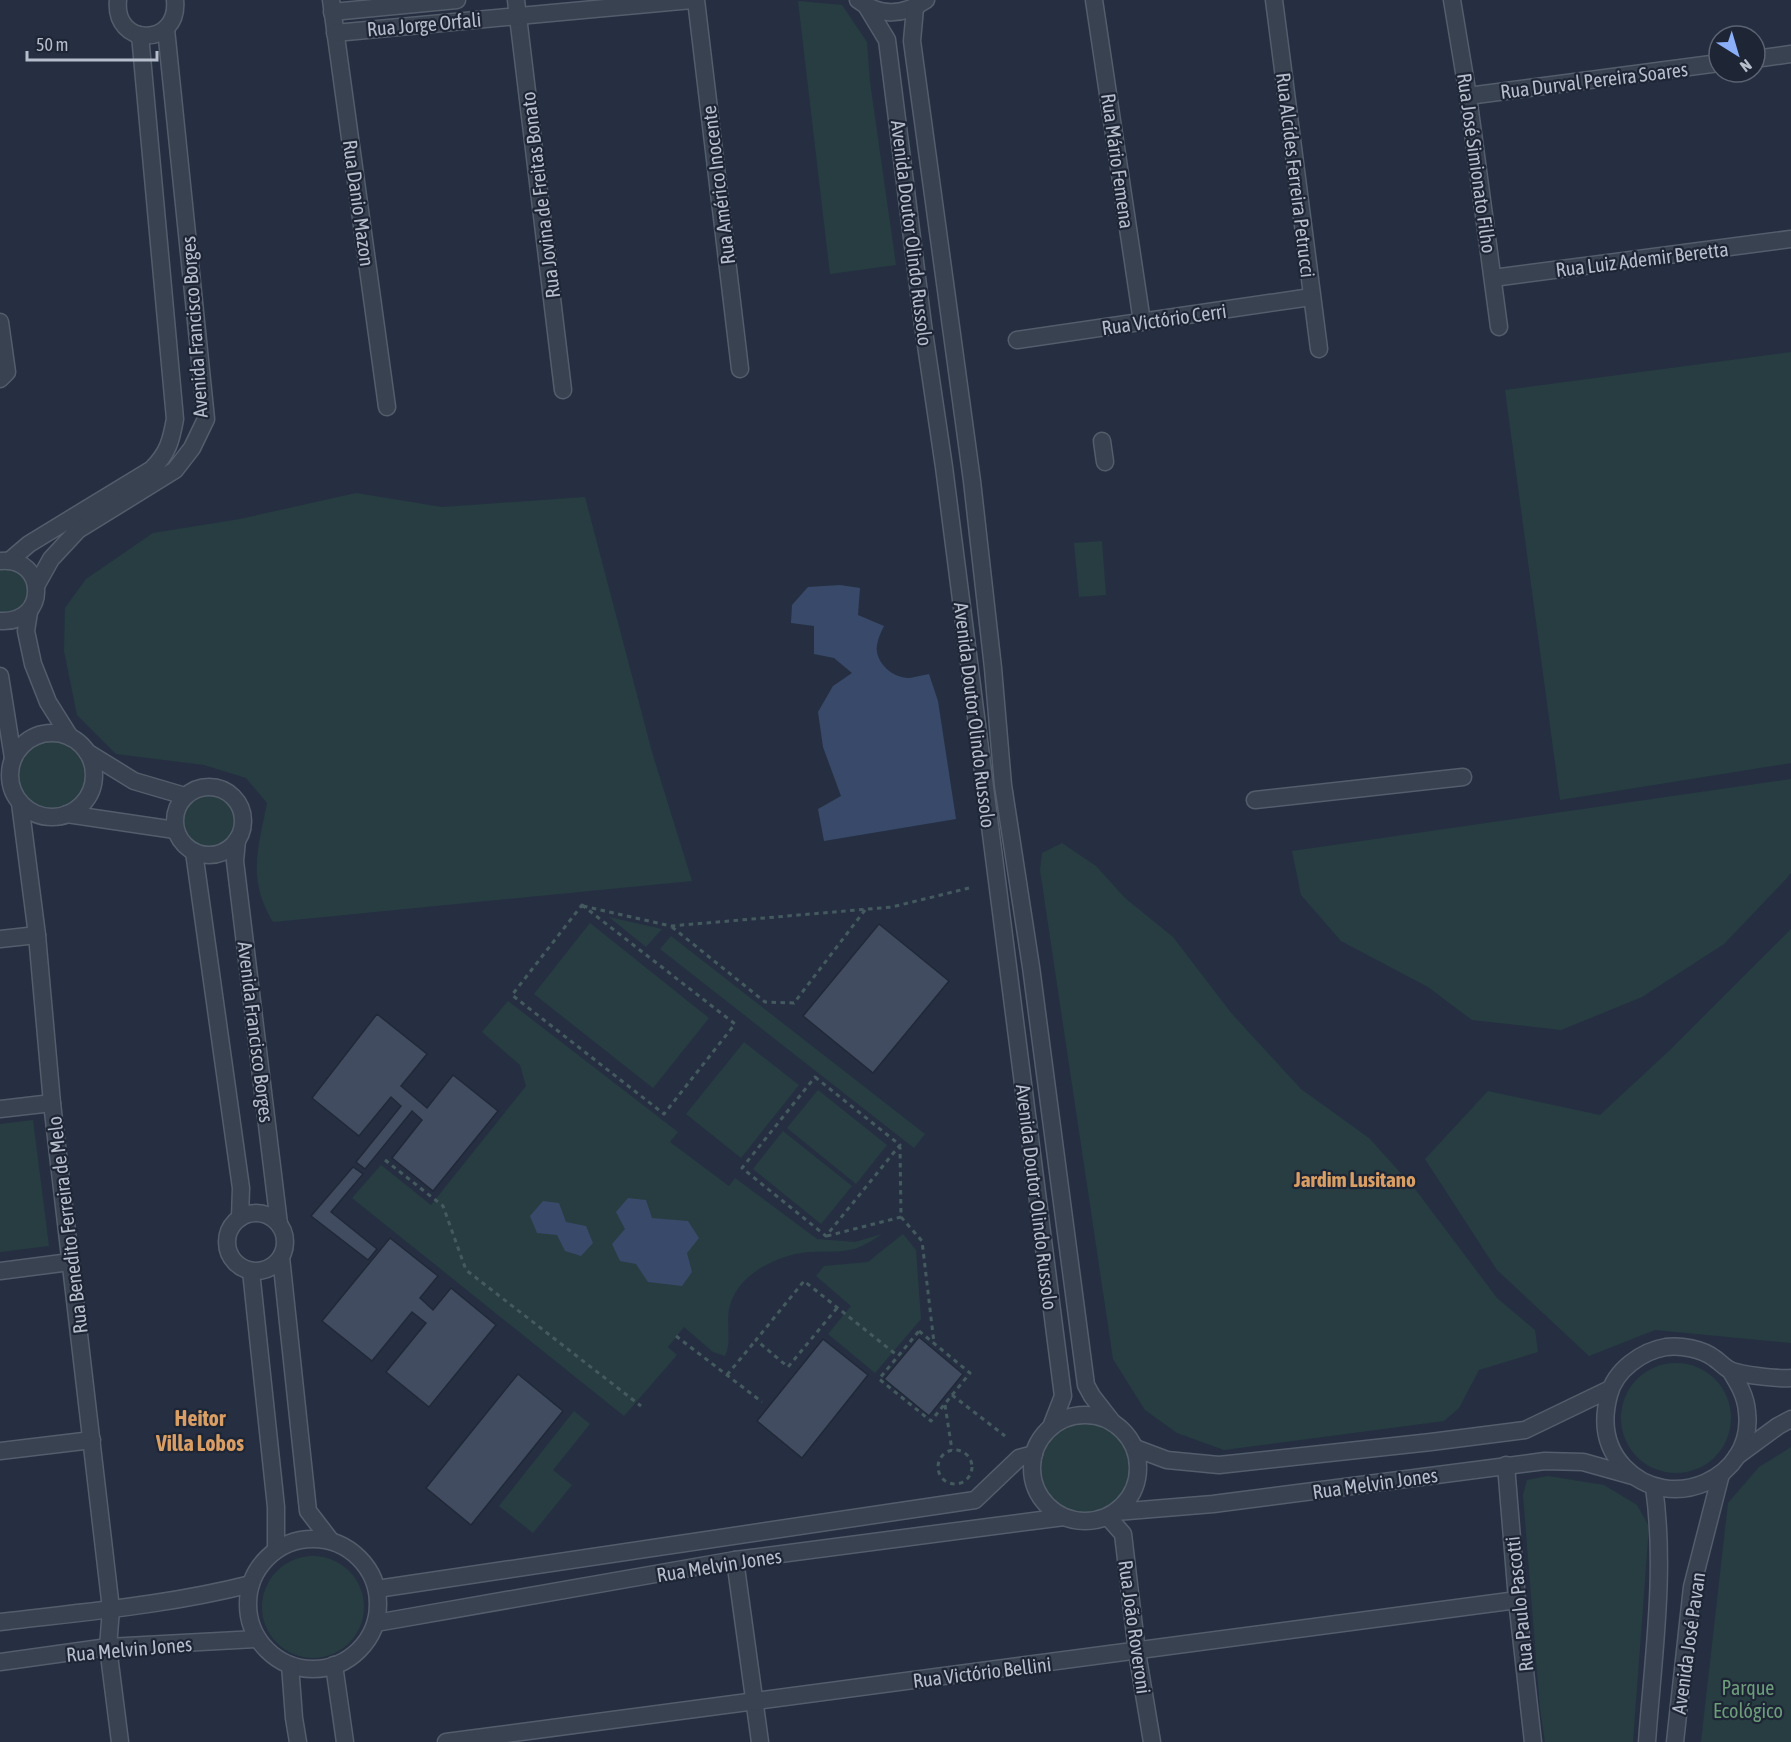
<svg xmlns="http://www.w3.org/2000/svg" width="1791" height="1742" font-family="'Asap Condensed',sans-serif">
	<style>
		.green { fill: #273d42 }
		.water { fill: #394969 }
		.building { fill: #414c61; stroke: #202938; stroke-width: 1.5 }
		.lines { fill: none; stroke-linecap: round; stroke-linejoin: round }
		.minor-casing { stroke: #545d6b; stroke-width: 19 }
		.path { stroke: #455a5f; stroke-width: 3; stroke-dasharray: 4.5 4.5; stroke-linecap: butt }
		.minor { stroke: #394251; stroke-width: 16 }
		.labels { text-anchor: middle; dominant-baseline: central; stroke-width: 4.5; stroke-linejoin: round; paint-order: stroke }
		.street-label { font-size: 20px; fill: #b6bdcb; stroke: #1e2636 }
		.park-label { font-size: 20px; fill: #6d9d7b; stroke: #1e2636 }
		.neighbourhood-label { font-size: 21px; font-weight: bold; fill: #d89e64; stroke: #1e2636 }
		.quarter-label { font-size: 22px; font-weight: bold; fill: #d89e64; stroke: #1e2636 }
	</style>
	<rect width="100%" height="100%" fill="#252f41"/>
	<g class="green">
		<path d="M798,1L842,5L867,42L870,82L896,265L830,274Z"/>
		<path d="M1791,352V763L1560,800L1505,390Z"/>
		<path d="M356,493L442,507L585,497L652,752L692,881L273,922C247,879 258,849 267,803L246,778L204,765L116,754L77,715L64,651L65,608L86,579L153,533L240,519Z"/>
		<path d="M1102,541L1106,595L1079,597L1074,543Z"/>
		<path d="M3,569C7,569 13,570 17,572C33,579 31,606 15,612C11,613 4,613 0,613V570Z"/>
		<circle cx="52" cy="775" r="34"/>
		<path d="M1791,779V873L1787,878L1724,944L1642,997L1561,1030L1472,1020L1428,987L1341,941L1301,895L1292,851Z"/>
		<circle cx="209" cy="821" r="26"/>
		<path d="M1062,843L1096,866L1125,898L1173,937L1232,1014L1301,1089L1369,1138L1415,1189L1497,1298L1535,1330L1538,1352L1479,1370L1459,1408L1444,1421L1224,1450L1177,1433L1145,1410L1113,1359L1040,870L1042,853Z"/>
		<path d="M609,917L662,929L646,947Z"/>
		<path d="M590,923L709,1018L653,1088L534,994Z"/>
		<path d="M1791,929V1343L1655,1330L1589,1356L1497,1270L1425,1159L1488,1091L1600,1115L1671,1049Z"/>
		<path d="M671,936L925,1134L914,1148L660,949Z"/>
		<path d="M508,1001L678,1132L670,1142L729,1186L735,1178L817,1239L855,1242L882,1234C873,1240 864,1246 854,1249C838,1253 823,1251 808,1252C778,1255 741,1273 731,1302C724,1320 733,1340 725,1356L713,1352L684,1327L668,1347L677,1355L624,1416L352,1198L381,1165L431,1205L526,1086L520,1065L482,1032Z"/>
		<path d="M744,1042L799,1085L741,1158L686,1114Z"/>
		<path d="M818,1090L887,1145L856,1184L787,1128Z"/>
		<path d="M33,1120L49,1246L0,1252V1124Z"/>
		<path d="M783,1131L852,1186L821,1224L753,1169Z"/>
		<path d="M903,1234L916,1250L921,1319L875,1373L828,1334L851,1306L816,1276L824,1266L868,1262Z"/>
		<circle cx="1676" cy="1418" r="55"/>
		<path d="M574,1411L590,1424L553,1470L572,1485L533,1533L499,1506Z"/>
		<circle cx="1086" cy="1469" r="45"/>
		<path d="M1791,1447V1742H1701L1728,1503L1759,1467Z"/>
		<path d="M1548,1476L1604,1485L1637,1505L1649,1526L1633,1742H1545L1540,1709L1523,1495L1527,1480Z"/>
		<circle cx="313" cy="1607" r="51"/>
	</g>
	<g class="water">
		<path d="M840,585L860,588L858,615L884,626C881,632 878,638 877,645C874,662 893,679 910,678C916,677 923,675 929,674L938,701L956,819L824,841L818,809L841,796L823,747L818,712L833,686L852,673L834,658L814,654V626L791,623L792,605L808,587Z"/>
		<path d="M628,1198L646,1200L652,1218L688,1221L699,1238L687,1253L692,1272L682,1286L648,1282L636,1264L620,1261L612,1244L625,1229L616,1212Z"/>
		<path d="M543,1201L559,1203L566,1222L586,1226L593,1243L581,1256L565,1251L557,1235L537,1233L530,1216Z"/>
	</g>
	<g class="building">
		<path d="M879,924L949,981L873,1073L803,1016Z"/>
		<path d="M377,1014L427,1054L401,1086L427,1108L453,1075L498,1111L433,1191L392,1158L422,1120L412,1111L365,1169L356,1162L401,1106L391,1097L359,1136L312,1098Z"/>
		<path d="M353,1167L363,1174L331,1212L377,1249L368,1260L311,1216Z"/>
		<path d="M390,1238L438,1276L420,1298L433,1310L451,1288L496,1325L429,1407L386,1372L426,1323L412,1312L372,1361L322,1321Z"/>
		<path d="M919,1337L963,1374L929,1416L884,1379Z"/>
		<path d="M823,1339L868,1375L802,1458L757,1421Z"/>
		<path d="M518,1374L563,1411L471,1525L426,1488Z"/>
	</g>
	<g class="lines">
		<defs>
			<g id="minor">
				<path d="M118,0C113,48 180,47 175,0"/>
				<path d="M331,0L387,407"/>
				<path d="M516,0L563,390"/>
				<path d="M696,0L740,369"/>
				<path d="M858,0C880,17 903,16 926,0"/>
				<path d="M1094,0L1142,322"/>
				<path d="M1274,0L1319,349"/>
				<path d="M1452,0L1468,96L1499,327"/>
				<path d="M867,7L887,40L923,325L944,467L1063,1396L1051,1427"/>
				<path d="M915,8L912,41L972,481L993,668L1003,785L1031,967L1086,1385L1092,1396L1113,1423"/>
				<path d="M332,12L457,0"/>
				<path d="M335,33L692,0"/>
				<path d="M1755,59L1791,54"/>
				<path d="M1468,96L1719,63"/>
				<path d="M1493,278L1791,239"/>
				<path d="M0,322L7,372L0,379"/>
				<path d="M1017,340L1311,297"/>
				<path d="M1102,441L1105,462"/>
				<path d="M9,561L29,544L152,469C168,453 171,441 175,419L140,35"/>
				<path d="M36,586L51,559L78,530L175,470L192,448L206,419L166,29"/>
				<path d="M29,612L26,631L33,664L48,702L70,737"/>
				<path d="M0,621C49,624 47,557 1,561"/>
				<path d="M0,676L13,758"/>
				<circle cx="52" cy="775" r="42"/>
				<path d="M87,752L134,781L185,796"/>
				<circle cx="209" cy="821" r="34"/>
				<path d="M1255,800L1463,777"/>
				<path d="M20,803L37,935L52,1103L111,1609L108,1647L120,1742"/>
				<path d="M67,814L175,830"/>
				<path d="M237,840L235,861L279,1224"/>
				<path d="M194,852L241,1188L240,1218"/>
				<path d="M0,939L37,935"/>
				<path d="M0,1109L52,1103"/>
				<circle cx="256" cy="1242" r="29"/>
				<path d="M281,1257L308,1511L331,1541"/>
				<path d="M0,1271L70,1262"/>
				<path d="M251,1271L276,1507V1550"/>
				<path d="M1730,1370C1738,1383 1746,1396 1747,1412C1755,1479 1669,1515 1624,1467C1604,1446 1602,1421 1609,1395C1615,1370 1642,1351 1666,1347C1681,1345 1702,1349 1714,1358C1719,1361 1723,1366 1728,1369C1739,1375 1778,1379 1791,1378"/>
				<circle cx="1085" cy="1468" r="53"/>
				<path d="M1135,1448L1167,1460L1219,1465L1431,1442L1525,1430L1610,1389"/>
				<path d="M0,1451L92,1440"/>
				<path d="M1737,1456L1778,1426L1791,1419"/>
				<path d="M1506,1465L1517,1600L1533,1742"/>
				<path d="M1116,1512L1213,1504L1545,1461L1583,1462L1633,1476"/>
				<path d="M1108,1517L1123,1534L1137,1652L1152,1742"/>
				<circle cx="313" cy="1604" r="65"/>
				<path d="M735,1560L760,1742"/>
				<path d="M377,1589L975,1500L1019,1458L1034,1454"/>
				<path d="M0,1622C84,1612 169,1605 251,1584"/>
				<path d="M376,1623L735,1560L1064,1517"/>
				<path d="M0,1662L108,1647L258,1639"/>
				<path d="M290,1665L294,1718L298,1742"/>
				<path d="M334,1665L345,1742"/>
				<path d="M446,1742L1517,1600"/>
				<path d="M1647,1742C1653,1658 1666,1571 1654,1487"/>
				<path d="M1675,1742L1692,1587L1721,1474"/>
			</g>
		</defs>
		<use href="#minor" class="minor-casing"/>
		<g class="path">
			<path d="M582,905L735,1024L664,1114L512,995Z"/>
			<path d="M583,906L671,926L892,907L969,888"/>
			<path d="M672,927L765,1002L794,1003L865,910"/>
			<path d="M815,1077L900,1145L826,1236L742,1168Z"/>
			<path d="M385,1160L443,1206L466,1270L641,1406"/>
			<path d="M901,1217L922,1241L934,1343"/>
			<path d="M827,1236L901,1217L900,1147"/>
			<path d="M837,1308L788,1367L756,1340L804,1281L898,1356"/>
			<path d="M919,1331L970,1373L931,1421L879,1379Z"/>
			<path d="M676,1336L762,1402"/>
			<path d="M727,1375L756,1340"/>
			<path d="M952,1395L1005,1436"/>
			<path d="M945,1405L952,1450"/>
			<circle cx="955" cy="1467" r="17"/>
		</g>
		<use href="#minor" class="minor"/>
	</g>
	<g class="labels">
		<g class="street-label">
			<text transform="translate(424 24) rotate(-5)">Rua Jorge Orfali</text>
			<text transform="translate(1594 80) rotate(-7)">Rua Durval Pereira Soares</text>
			<text transform="translate(1118 161) rotate(82)">Rua Mário Femena</text>
			<text transform="translate(1477 163) rotate(82)">Rua José Simionato Filho</text>
			<text transform="translate(1296 175) rotate(83)">Rua Alcídes Ferreira Petrucci</text>
			<text transform="translate(718 185) rotate(-97)">Rua Américo Inocente</text>
			<text transform="translate(540 195) rotate(-97)">Rua Jovina de Freitas Bonato</text>
			<text transform="translate(359 203) rotate(82)">Rua Danio Mazon</text>
			<text transform="translate(912 233) rotate(83)">Avenida Doutor Olindo Russolo</text>
			<text transform="translate(1642 259) rotate(-7)">Rua Luiz Ademir Beretta</text>
			<text transform="translate(1164 319) rotate(-8)">Rua Victório Cerri</text>
			<text transform="translate(194 327) rotate(-94)">Avenida Francisco Borges</text>
			<text transform="translate(975 715) rotate(83)">Avenida Doutor Olindo Russolo</text>
			<text transform="translate(256 1032) rotate(83)">Avenida Francisco Borges</text>
			<text transform="translate(1037 1197) rotate(83)">Avenida Doutor Olindo Russolo</text>
			<text transform="translate(67 1225) rotate(-97)">Rua Benedito Ferreira de Melo</text>
			<text transform="translate(1375 1483) rotate(-8)">Rua Melvin Jones</text>
			<text transform="translate(719 1565) rotate(-9)">Rua Melvin Jones</text>
			<text transform="translate(1519 1604) rotate(-96)">Rua Paulo Pascotti</text>
			<text transform="translate(1135 1627) rotate(82)">Rua João Roveroni</text>
			<text transform="translate(1688 1643) rotate(-82)">Avenida José Pavan</text>
			<text transform="translate(129 1649) rotate(-5)">Rua Melvin Jones</text>
			<text transform="translate(982 1672) rotate(-7)">Rua Victório Bellini</text>
		</g>
		<g class="park-label">
			<text x="1748" y="1687">Parque<tspan x="1748" dy="23">Ecológico</tspan></text>
		</g>
		<g class="neighbourhood-label">
			<text x="1355" y="1179">Jardim Lusitano</text>
		</g>
		<g class="quarter-label">
			<text x="200" y="1418">Heitor<tspan x="200" dy="25">Villa Lobos</tspan></text>
		</g>
	</g>
	<g transform="translate(1737 54) rotate(143)"><circle r="28" fill="#1e2636" stroke="#5b6272" stroke-width="1.5"/>
	<path d="M0-4.5L10 22L0 15L-10 22Z" fill="#8caffa"/>
	<text y="-9" font-size="16" font-weight="bold" text-anchor="middle" fill="#b6bdcb">N</text>
	</g>
	<path d="M27 51v9h130v-9" fill="none" stroke="#b6bdcb" stroke-width="3"/>
	<text x="36" y="51" font-size="18" fill="#b6bdcb" stroke="#1e2636" stroke-width="4.5" paint-order="stroke">50 m</text>
</svg>
